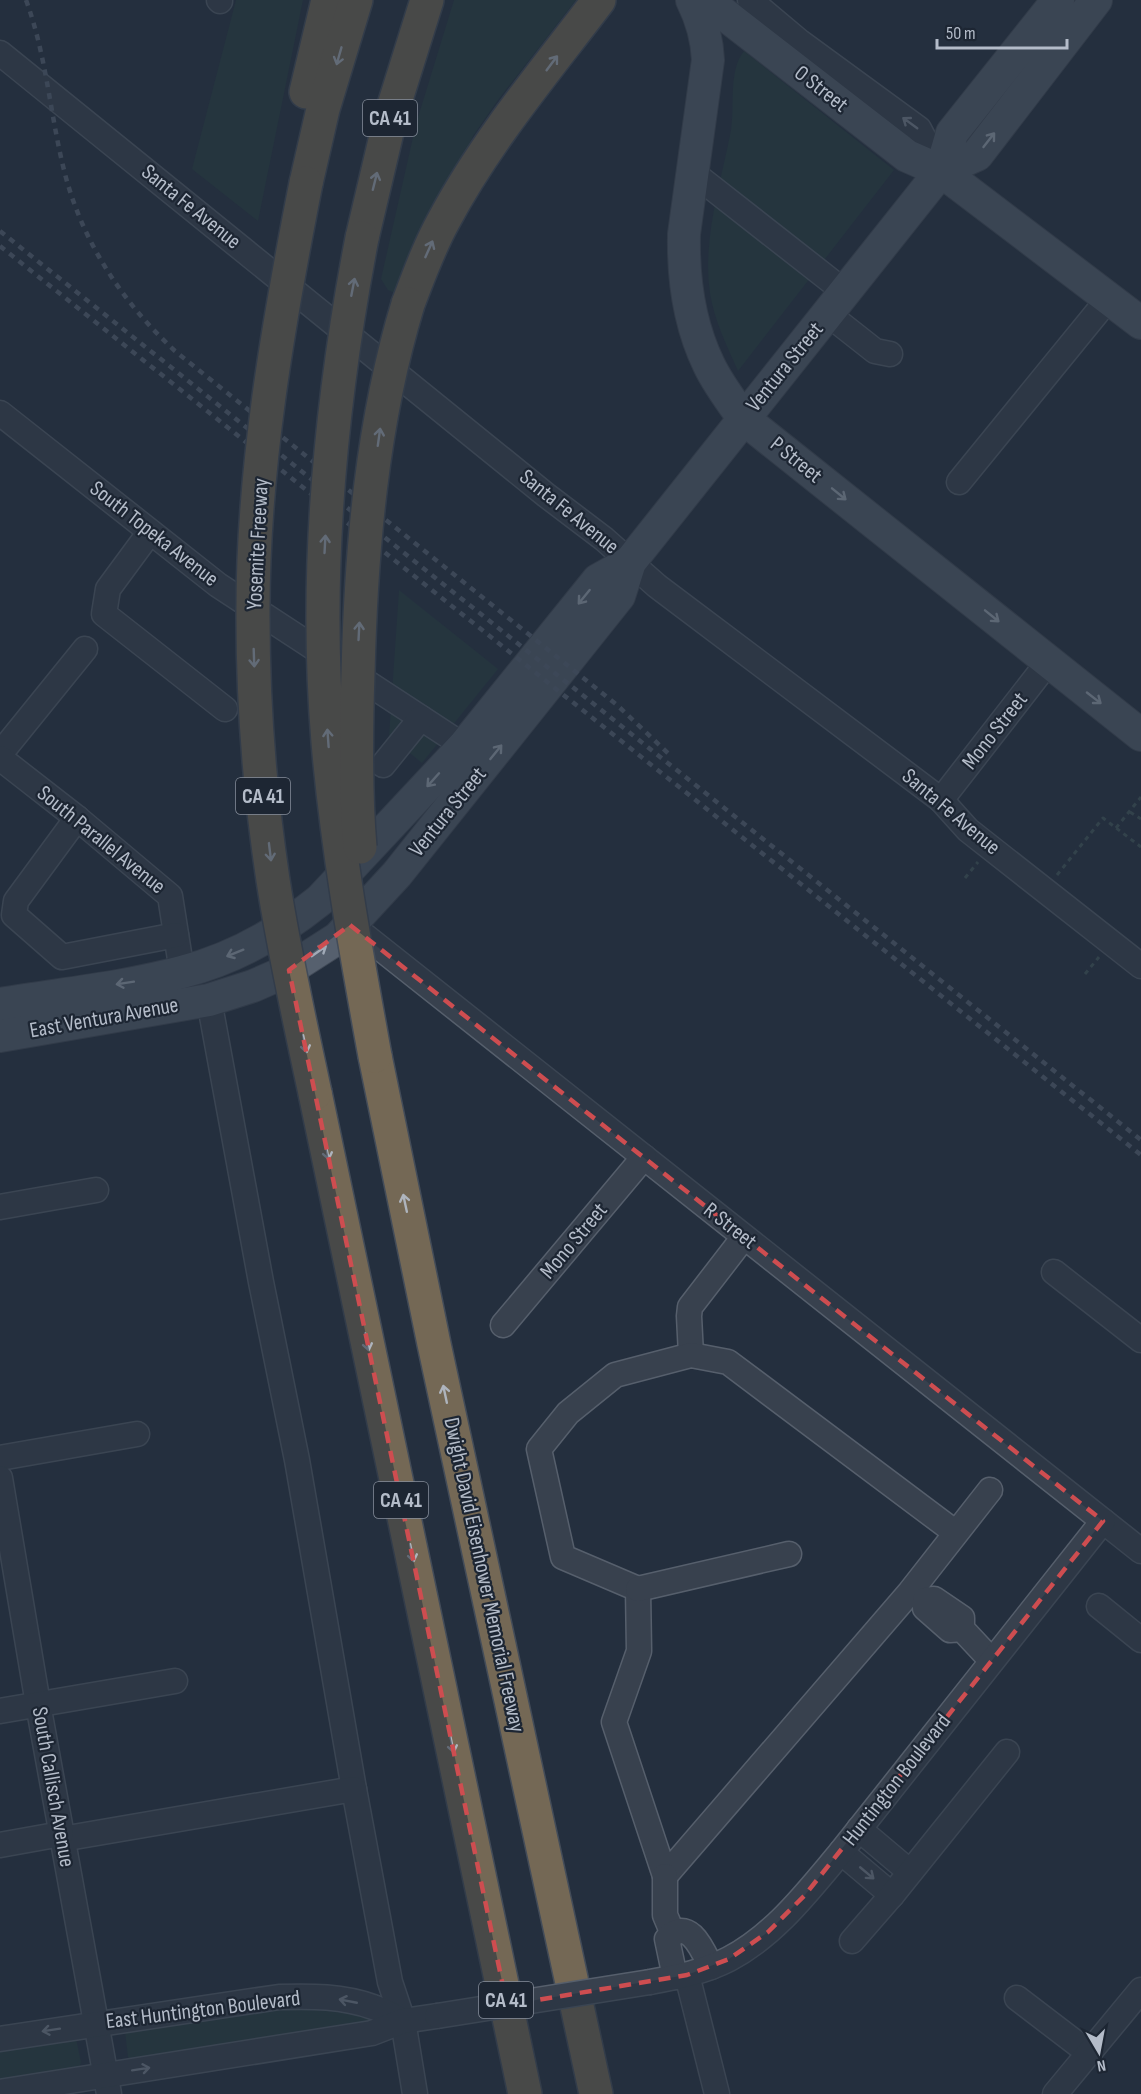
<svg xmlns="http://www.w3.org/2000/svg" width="1141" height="2094" font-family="'Sofia Sans Condensed',sans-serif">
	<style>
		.green { fill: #263c3f }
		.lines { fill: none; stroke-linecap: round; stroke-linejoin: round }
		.minor-casing { stroke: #565f6c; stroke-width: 27 }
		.major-casing { stroke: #414a57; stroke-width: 34 }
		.highway-casing { stroke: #434c59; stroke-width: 36 }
		.path { stroke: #44595c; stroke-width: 3; stroke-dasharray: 4.5 4.5; stroke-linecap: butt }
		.minor { stroke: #38414e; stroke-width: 24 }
		.major { stroke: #56606e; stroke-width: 32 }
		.highway { stroke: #746855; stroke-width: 33 }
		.rail { stroke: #5a6575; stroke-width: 4.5; stroke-dasharray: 6 6; stroke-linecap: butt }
		.minor-bridge-casing { stroke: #565f6c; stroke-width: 27; stroke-linecap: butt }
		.highway-bridge-casing { stroke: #434c59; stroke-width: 36; stroke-linecap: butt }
		.minor-bridge { stroke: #38414e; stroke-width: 24 }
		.highway-bridge { stroke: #746855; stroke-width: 33 }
		.oneway { stroke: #aeb4bd }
		.oneway2 { stroke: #7c8592 }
		.oneway3 { stroke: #a1aab7 }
		.marked { fill: none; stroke: #ce4d50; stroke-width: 4.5; stroke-dasharray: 12 8; stroke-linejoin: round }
		.labels { text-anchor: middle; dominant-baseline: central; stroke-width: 4.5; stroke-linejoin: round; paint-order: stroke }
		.shield { fill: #1d2633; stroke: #878f9c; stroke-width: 1.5 }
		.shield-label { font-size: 21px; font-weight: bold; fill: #b4bcc9 }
		.street-label { font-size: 22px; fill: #b4bcc9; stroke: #1d2633 }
	</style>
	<rect width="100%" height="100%" fill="#242f3e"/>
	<g class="green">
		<path d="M236,0H303L258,221L192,169Z"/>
		<path d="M454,0H576L498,100L473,136L399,295L388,290L381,279L416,124Z"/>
		<path d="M744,51L894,170L738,371C727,346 714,320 710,293C702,239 721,183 731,130C735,105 728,71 744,51Z"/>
		<path d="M399,590L498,669L422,763L389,736Z"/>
		<path d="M315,2004L373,2017L374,2021L131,2060L128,2057L125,2032Z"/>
		<path d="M76,2038L81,2062L79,2069L0,2084V2047Z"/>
	</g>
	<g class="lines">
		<defs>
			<g id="minor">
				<path d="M219,0L220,1"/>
				<path d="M750,0L800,42L919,129L941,171"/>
				<path d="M0,53L546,495L604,539L657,586L941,800L968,830L1141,966"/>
				<path d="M692,172L845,292"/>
				<path d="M828,314L875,351L890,354"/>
				<path d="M0,413L218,585L464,746"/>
				<path d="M959,482L1109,298"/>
				<path d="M150,532L108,589L104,614L225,709"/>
				<path d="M0,754L85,649"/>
				<path d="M0,758L77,818L170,896L182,972"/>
				<path d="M383,765L421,718"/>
				<path d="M941,800L1049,661"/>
				<path d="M77,818L16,901L14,915L62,957L176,935"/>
				<path d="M346,921L1141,1551"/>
				<path d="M209,1000L261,1282L297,1460L354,1789"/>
				<path d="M0,1207L96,1190"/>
				<path d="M1054,1272L1141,1340"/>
				<path d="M503,1325L644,1157"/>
				<path d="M691,1355L689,1316L690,1307L744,1237"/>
				<path d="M0,1458L137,1434"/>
				<path d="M0,1478L38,1704L109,2094"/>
				<path d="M956,1533L728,1362L691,1355L615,1375L568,1413L539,1449L563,1557L638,1589L639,1651L614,1722L665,1876L910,1592L990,1490"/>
				<path d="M638,1589L789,1554"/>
				<path d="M1099,1606L1141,1640"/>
				<path d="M962,1629L950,1630L925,1608V1600L934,1599L962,1618V1629L991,1660"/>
				<path d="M0,1711L175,1681"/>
				<path d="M859,1829L910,1872"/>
				<path d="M62,1839L354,1789L390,1982L403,2021L415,2094"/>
				<path d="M0,1845L61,1834"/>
				<path d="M841,1852L892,1895"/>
				<path d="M665,1876V1915L673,1934"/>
				<path d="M852,1941L892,1895L1007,1752"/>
				<path d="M687,1975L717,2094"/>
				<path d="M675,1977L667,1939C689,1915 703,1951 711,1967"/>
				<path d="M650,1982C677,1977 704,1972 729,1959C775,1935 808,1891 841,1852L1103,1521"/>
				<path d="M1017,1998L1089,2053"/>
				<path d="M0,2039L279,1997C311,1996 343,1996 373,2007C383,2010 393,2016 403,2021"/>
				<path d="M0,2092L372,2033L403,2021L437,2016"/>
				<path d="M1055,2094L1141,1990"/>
			</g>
			<g id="major">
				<path d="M692,0C702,20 707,38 708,60L684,234C683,279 689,324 709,365C718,384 731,401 744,419L1141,735"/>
				<path d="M706,0L907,156L941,171L1141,323"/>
				<path d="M941,171L977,155L1096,0"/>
				<path d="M0,1004C59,994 124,988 182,972C233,959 279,933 320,900L464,746L598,580L630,562"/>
				<path d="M0,1036L209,1000L253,986L285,972L338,938L397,874L619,596L630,562L941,171L952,133L1058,0"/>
			</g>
			<g id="highway">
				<path d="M306,92L328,0"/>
				<path d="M306,183L323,109L356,0"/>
				<path d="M362,238L391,115L427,0"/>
				<path d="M408,304C419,275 429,247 444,220C486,141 545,71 599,0"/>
				<path d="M375,1056L434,1344L596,2094"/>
				<path d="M315,1093L525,2094"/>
			</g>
		</defs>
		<use href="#minor" class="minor-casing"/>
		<use href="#major" class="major-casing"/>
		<use href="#highway" class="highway-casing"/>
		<g class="path">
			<path d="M1130,812L1141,819"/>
			<path d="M1116,828L1141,797"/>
			<path d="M1057,875L1103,818L1141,847"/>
			<path d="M965,878L978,862"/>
			<path d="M1085,974L1099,957"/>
		</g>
		<use href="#minor" class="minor"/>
		<use href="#major" class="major"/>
		<use href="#highway" class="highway"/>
		<g class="rail">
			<path d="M26,0C47,57 50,116 65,174C83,243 123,303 175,351L617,705L672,757"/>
			<path d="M0,231L1141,1140"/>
			<path d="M0,246L1141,1155"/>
		</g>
		<defs>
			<path id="minor-bridge" d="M437,2016L650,1982"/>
			<g id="highway-bridge">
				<path d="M306,183C278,325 252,472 253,618C253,705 260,794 273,880C284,952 300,1023 315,1093"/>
				<path d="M362,238C330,404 314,574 328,742C337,848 356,952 375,1056"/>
				<path d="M360,847C355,789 356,731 358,673C361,550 372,422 408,304"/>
			</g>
		</defs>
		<use href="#minor-bridge" class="minor-bridge-casing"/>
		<use href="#highway-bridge" class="highway-bridge-casing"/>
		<use href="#minor-bridge" class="minor-bridge"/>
		<use href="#highway-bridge" class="highway-bridge"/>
	</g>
	<defs><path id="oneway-shaft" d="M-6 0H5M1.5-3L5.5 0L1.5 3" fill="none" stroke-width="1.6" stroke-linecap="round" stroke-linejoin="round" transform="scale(1.5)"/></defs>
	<g class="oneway">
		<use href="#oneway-shaft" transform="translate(339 56) rotate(106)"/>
		<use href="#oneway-shaft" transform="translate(552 63) rotate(-53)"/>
		<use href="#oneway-shaft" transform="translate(375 181) rotate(-76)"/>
		<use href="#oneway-shaft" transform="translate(429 249) rotate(-66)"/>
		<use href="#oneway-shaft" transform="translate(353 287) rotate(-79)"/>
		<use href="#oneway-shaft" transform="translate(379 437) rotate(-82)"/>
		<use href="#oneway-shaft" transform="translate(325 544) rotate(-87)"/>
		<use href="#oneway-shaft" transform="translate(359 631) rotate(-87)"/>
		<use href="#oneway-shaft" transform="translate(254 658) rotate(88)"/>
		<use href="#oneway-shaft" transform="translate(328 738) rotate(-94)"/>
		<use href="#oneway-shaft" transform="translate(270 852) rotate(83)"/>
		<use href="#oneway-shaft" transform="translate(305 1044) rotate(78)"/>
		<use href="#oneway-shaft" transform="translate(327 1151) rotate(78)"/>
		<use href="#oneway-shaft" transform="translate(405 1203) rotate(-102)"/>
		<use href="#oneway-shaft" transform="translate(367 1342) rotate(78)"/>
		<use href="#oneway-shaft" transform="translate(445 1394) rotate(-102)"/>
		<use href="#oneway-shaft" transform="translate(412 1553) rotate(78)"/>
		<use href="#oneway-shaft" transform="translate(452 1744) rotate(78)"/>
	</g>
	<g class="oneway2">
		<use href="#oneway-shaft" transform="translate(910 123) rotate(-144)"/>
		<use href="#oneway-shaft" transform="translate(867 1873) rotate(40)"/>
		<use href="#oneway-shaft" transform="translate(348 2001) rotate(-169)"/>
		<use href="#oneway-shaft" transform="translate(51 2030) rotate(171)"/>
		<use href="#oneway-shaft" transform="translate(141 2069) rotate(-9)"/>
	</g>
	<g class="oneway3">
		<use href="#oneway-shaft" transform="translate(989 140) rotate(-52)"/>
		<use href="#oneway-shaft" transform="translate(839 494) rotate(39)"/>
		<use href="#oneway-shaft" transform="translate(584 597) rotate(129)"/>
		<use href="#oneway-shaft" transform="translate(992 616) rotate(39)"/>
		<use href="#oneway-shaft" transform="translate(1094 698) rotate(38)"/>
		<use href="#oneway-shaft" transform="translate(496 752) rotate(-51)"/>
		<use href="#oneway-shaft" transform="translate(433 780) rotate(132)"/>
		<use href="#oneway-shaft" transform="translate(319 951) rotate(-35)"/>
		<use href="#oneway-shaft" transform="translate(235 953) rotate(158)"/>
		<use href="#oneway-shaft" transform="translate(125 983) rotate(171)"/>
	</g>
	<path d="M0 0H1141V2094H0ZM350,925L1103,1521L805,1895L768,1932L729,1959L687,1975L507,2005L289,970Z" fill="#242f3e" fill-opacity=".55" fill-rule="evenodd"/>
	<path class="marked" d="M350,925L1103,1521L805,1895L768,1932L729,1959L687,1975L507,2005L289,970Z"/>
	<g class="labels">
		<g class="shield">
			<rect x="363" y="100" width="54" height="36" rx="4.5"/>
			<rect x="236" y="778" width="54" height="36" rx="4.5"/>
			<rect x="374" y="1482" width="54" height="36" rx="4.5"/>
			<rect x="479" y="1982" width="54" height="36" rx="4.5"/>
		</g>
		<g class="shield-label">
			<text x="390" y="118">CA 41</text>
			<text x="263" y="796">CA 41</text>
			<text x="401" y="1500">CA 41</text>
			<text x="506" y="2000">CA 41</text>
		</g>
		<g class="street-label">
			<text transform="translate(821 89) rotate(38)">O Street</text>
			<text transform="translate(191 207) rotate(39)">Santa Fe Avenue</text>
			<text transform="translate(785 367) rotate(-51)">Ventura Street</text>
			<text transform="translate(796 460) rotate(39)">P Street</text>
			<text transform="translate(569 512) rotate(39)">Santa Fe Avenue</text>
			<text transform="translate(154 534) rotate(38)">South Topeka Avenue</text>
			<text transform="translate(258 544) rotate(-87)">Yosemite Freeway</text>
			<text transform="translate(995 731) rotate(-52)">Mono Street</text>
			<text transform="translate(448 812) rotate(-51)">Ventura Street</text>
			<text transform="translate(951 812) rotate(40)">Santa Fe Avenue</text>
			<text transform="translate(101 840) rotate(39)">South Parallel Avenue</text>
			<text transform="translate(104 1018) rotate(-10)">East Ventura Avenue</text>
			<text transform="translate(730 1226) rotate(38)">R Street</text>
			<text transform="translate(574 1241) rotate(-50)">Mono Street</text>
			<text transform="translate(484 1575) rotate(78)">Dwight David Eisenhower Memorial Freeway</text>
			<text transform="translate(897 1780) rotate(-52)">Huntington Boulevard</text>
			<text transform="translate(53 1787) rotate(80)">South Callisch Avenue</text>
			<text transform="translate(203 2010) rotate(-7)">East Huntington Boulevard</text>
		</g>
	</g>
	<g transform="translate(1099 2052) rotate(170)" stroke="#1d2633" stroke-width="4.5" paint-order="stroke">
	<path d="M0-4.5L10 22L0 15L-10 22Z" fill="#b4bcc9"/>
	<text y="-9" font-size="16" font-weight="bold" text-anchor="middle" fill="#b4bcc9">N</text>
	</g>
	<path d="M937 39v9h130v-9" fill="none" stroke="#b4bcc9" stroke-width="3"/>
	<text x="946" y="39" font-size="18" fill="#b4bcc9" stroke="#1d2633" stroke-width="4.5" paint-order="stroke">50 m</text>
</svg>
